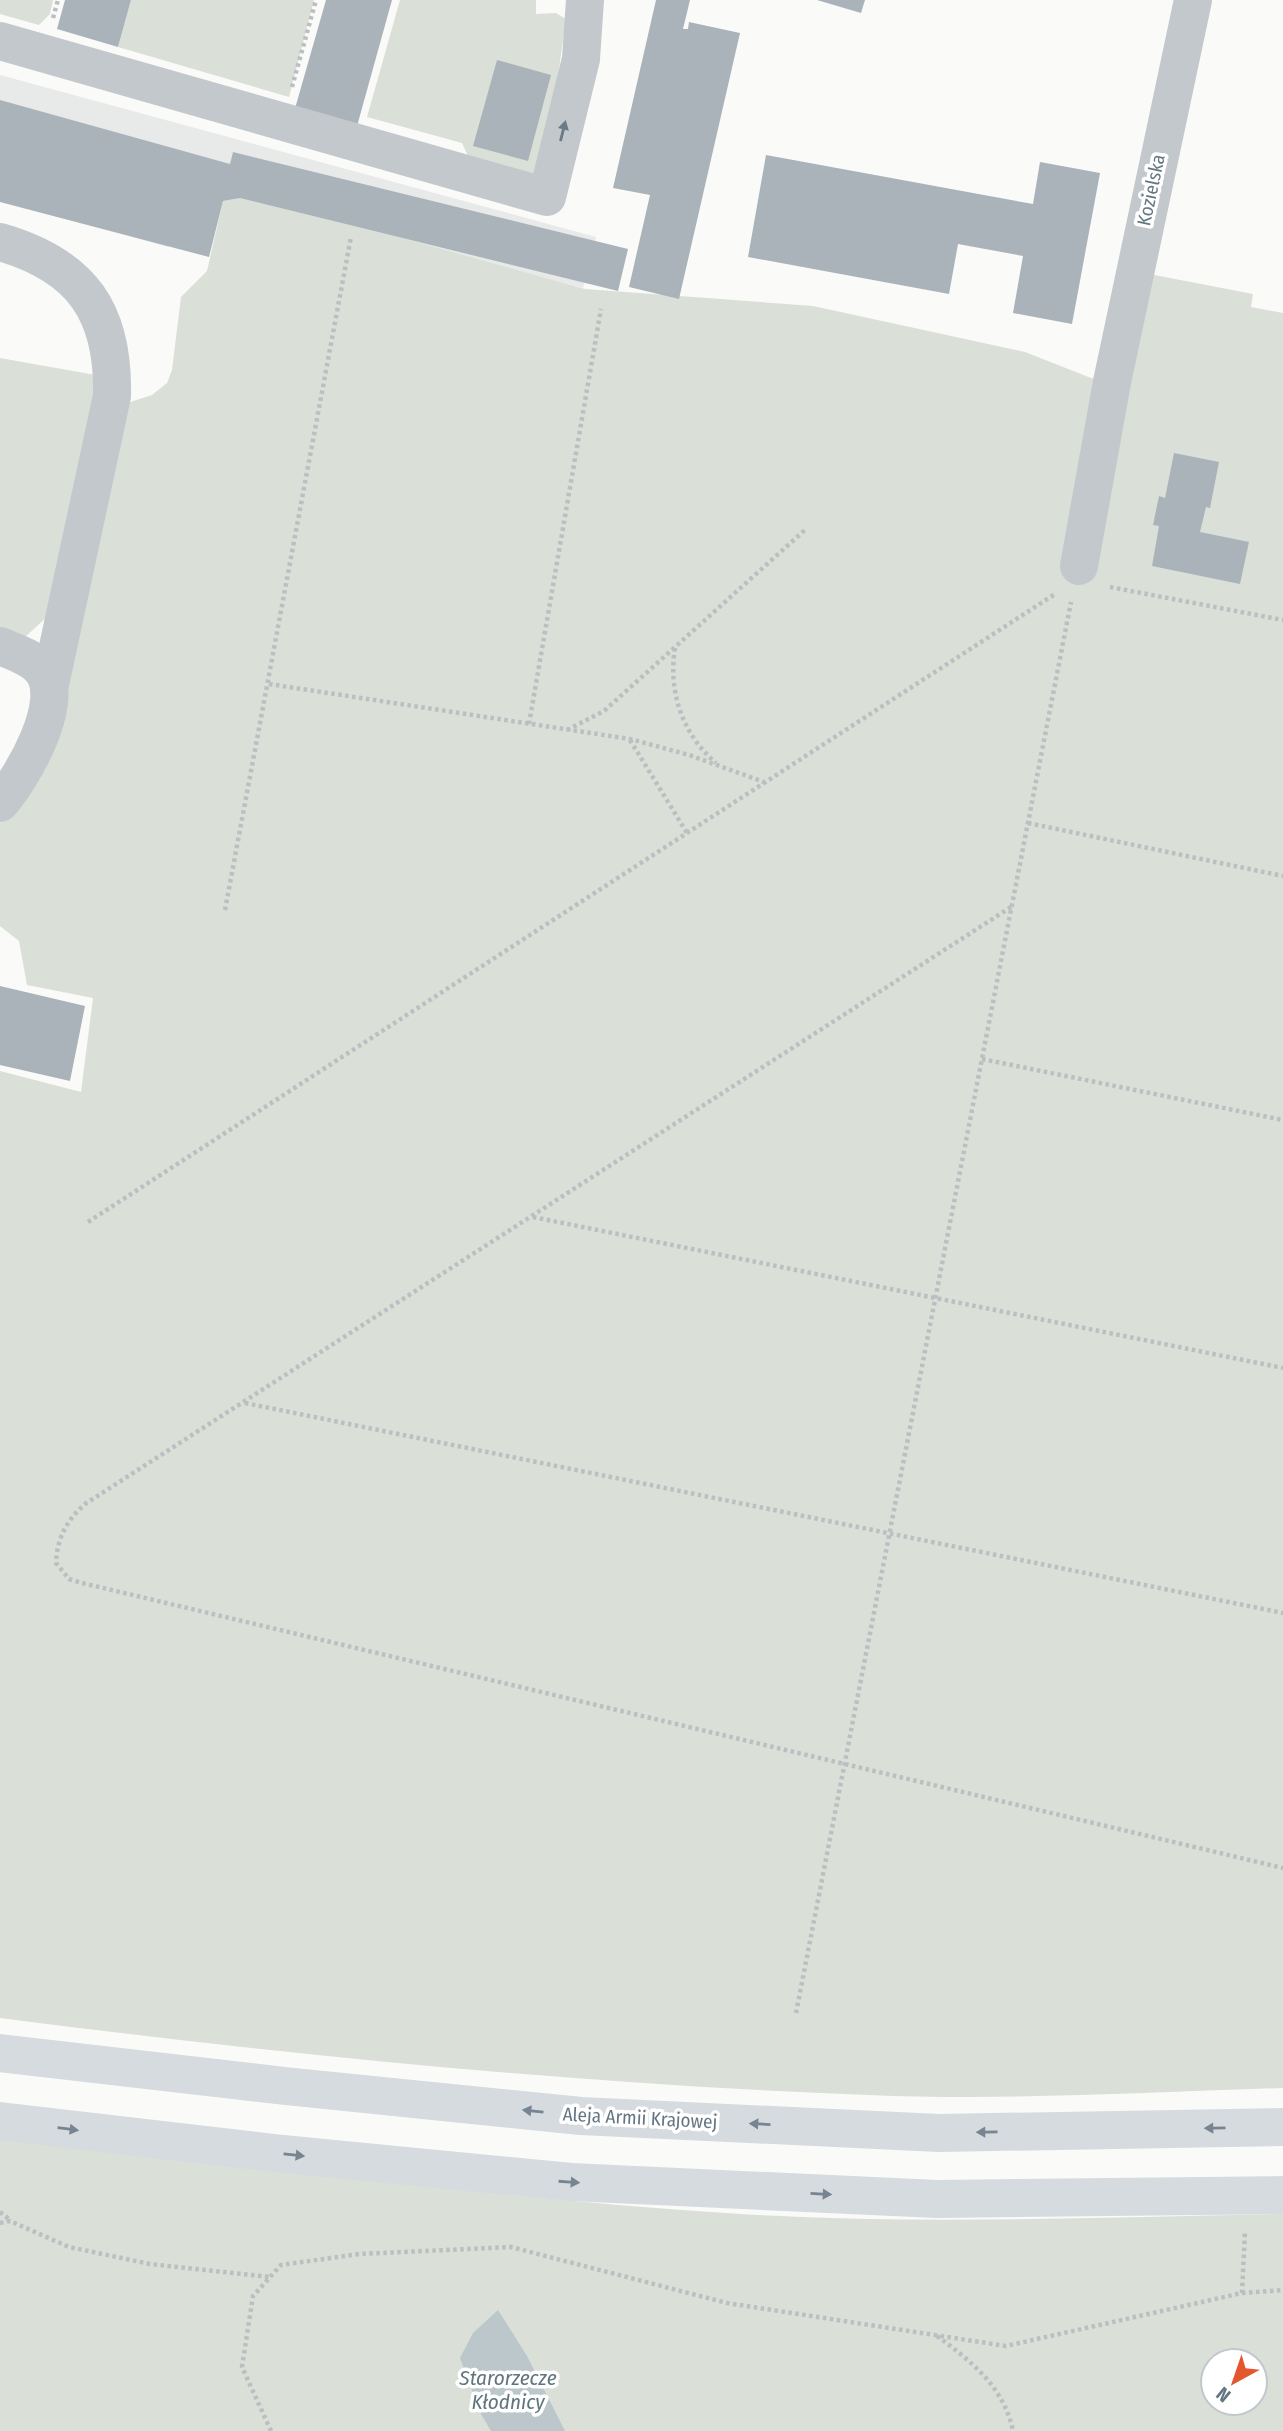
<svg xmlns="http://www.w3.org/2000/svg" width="1283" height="2431" font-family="'Fira Sans Condensed',sans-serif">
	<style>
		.built { fill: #e8e9e9 }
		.green { fill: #dadfd7; fill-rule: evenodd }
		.water { fill: #bbc7cb }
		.building { fill: #aab3b9 }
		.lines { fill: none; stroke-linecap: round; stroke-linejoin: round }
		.path { stroke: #bbbfc2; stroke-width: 4.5; stroke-dasharray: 3.5 3.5; stroke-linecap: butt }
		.minor { stroke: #c3c8cc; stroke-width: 38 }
		.major { stroke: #d6dbdf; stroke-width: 38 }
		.oneway { fill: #6a7a87 }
		.oneway2 { fill: #768591 }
		.labels { text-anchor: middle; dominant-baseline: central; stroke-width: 7; stroke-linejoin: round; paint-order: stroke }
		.street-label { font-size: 19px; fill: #657683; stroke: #fff }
		.water-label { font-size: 21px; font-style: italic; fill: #60757c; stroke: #fff }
	</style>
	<rect width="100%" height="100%" fill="#fafaf8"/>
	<path class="built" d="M0,75L596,237L583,288L195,189L168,247L0,199Z"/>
	<g class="green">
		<path d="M0,0H53L50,14L39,25L0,14Z"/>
		<path d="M131,0H314L289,97L118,47Z"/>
		<path d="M400,0H536V14L556,13L566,19L545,168L525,181L473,167L462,143L367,117Z"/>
		<path d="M240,198L413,241L585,289L813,306L1025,352L1091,378L1112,382L1144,273L1253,294L1251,307L1283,313V2088C1145,2092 1007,2101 869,2095C578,2084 289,2055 0,2018V1071L81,1092L93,998L27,985L19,941L0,926V823L33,779L124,404L152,395L167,383L172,370L181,297L207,271L223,201Z"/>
		<path d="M0,358L101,376L50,614L25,637L0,638Z"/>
		<path d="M0,2138C246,2165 493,2198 740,2214C920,2225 1102,2217 1283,2214V2431H0ZM1213,2361H1255V2403H1213Z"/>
	</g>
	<path class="water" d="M498,2310L527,2356L565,2431H491L481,2414L460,2358L473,2333Z"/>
	<g class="building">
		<path d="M65,0H131L118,47L57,29Z"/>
		<path d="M326,0H392L354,137L292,119Z"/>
		<path d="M656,0H690L683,29H688L689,22L740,33L679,299L629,287L650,195L613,188Z"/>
		<path d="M817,0H865L861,13Z"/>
		<path d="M497,60L551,75L528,161L473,146Z"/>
		<path d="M0,100L230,164L233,152L628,249L618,291L240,198L223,201L209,257L0,202Z"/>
		<path d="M766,155L1033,204L1040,162L1100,173L1072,324L1013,313L1023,256L958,244L949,294L748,257Z"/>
		<path d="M1174,453L1219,462L1210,508L1206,507L1200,532L1249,542L1240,584L1152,566L1159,526L1153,525L1159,496L1165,498Z"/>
		<path d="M0,986L85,1006L70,1081L0,1065Z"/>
	</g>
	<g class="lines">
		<g class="path">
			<path d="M53,18L58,0"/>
			<path d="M292,87L316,0"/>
			<path d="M1110,587L1283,620"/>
			<path d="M675,648C668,691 682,734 716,763"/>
			<path d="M269,684L630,739L689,755L764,782"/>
			<path d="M529,724L601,309"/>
			<path d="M567,730L604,711L806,529"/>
			<path d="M630,740L687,833"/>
			<path d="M1028,823L1283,876"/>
			<path d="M1011,907L85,1504C67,1520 57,1538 56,1563L69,1579L82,1583L1283,1868"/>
			<path d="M225,910L351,237"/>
			<path d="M982,1059L1283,1120"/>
			<path d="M533,1217L1283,1368"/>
			<path d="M88,1222L1055,594"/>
			<path d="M245,1403L1283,1613"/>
			<path d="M796,2013L1071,602"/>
			<path d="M0,2212L10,2220"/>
			<path d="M0,2223L10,2221L69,2247L150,2264L270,2277"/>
			<path d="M1242,2293L1283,2290"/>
			<path d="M937,2336C971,2361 1004,2387 1013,2431"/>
			<path d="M271,2431L242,2367L253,2296L281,2265L359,2254L511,2247L727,2303L1006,2346L1242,2293L1245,2231"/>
		</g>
		<g class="minor">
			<path d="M0,41L547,197L581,59L585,0"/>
			<path d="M0,242C83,266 114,313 112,396L49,689"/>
			<path d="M1079,566L1112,382L1193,0"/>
			<path d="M0,646C14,652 32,657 42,670C67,701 22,778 0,803"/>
		</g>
		<g class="major">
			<path d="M0,2053L285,2086L581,2116L939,2133L1283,2127"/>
			<path d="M0,2121L274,2153L571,2182L937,2199L1283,2195"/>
		</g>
	</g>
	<defs><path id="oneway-solid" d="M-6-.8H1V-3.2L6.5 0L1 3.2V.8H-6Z" transform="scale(1.75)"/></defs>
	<use class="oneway" href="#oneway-solid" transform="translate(563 131) rotate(-76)"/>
	<g class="oneway2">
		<use href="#oneway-solid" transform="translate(533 2111) rotate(-174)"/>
		<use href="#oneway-solid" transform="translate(760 2124) rotate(-177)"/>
		<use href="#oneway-solid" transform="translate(1215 2128) rotate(179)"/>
		<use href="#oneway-solid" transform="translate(68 2129) rotate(7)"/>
		<use href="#oneway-solid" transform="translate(987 2132) rotate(179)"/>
		<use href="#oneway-solid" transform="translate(294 2155) rotate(6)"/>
		<use href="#oneway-solid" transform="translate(569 2182) rotate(4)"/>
		<use href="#oneway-solid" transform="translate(821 2194) rotate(3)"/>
	</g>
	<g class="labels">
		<g class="street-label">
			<text transform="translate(1151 190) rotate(-78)">Kozielska</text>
			<text transform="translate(640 2118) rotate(3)">Aleja Armii Krajowej</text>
		</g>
		<g class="water-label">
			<text x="508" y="2378">Starorzecze<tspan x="508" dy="24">Kłodnicy</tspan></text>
		</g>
	</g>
	<g transform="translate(1234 2382) rotate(220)"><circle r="33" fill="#ffffff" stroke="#c1c8cd" stroke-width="2"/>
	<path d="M0-5L12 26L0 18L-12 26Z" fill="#e4572e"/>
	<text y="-10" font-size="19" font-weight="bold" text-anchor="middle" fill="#657683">N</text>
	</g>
</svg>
